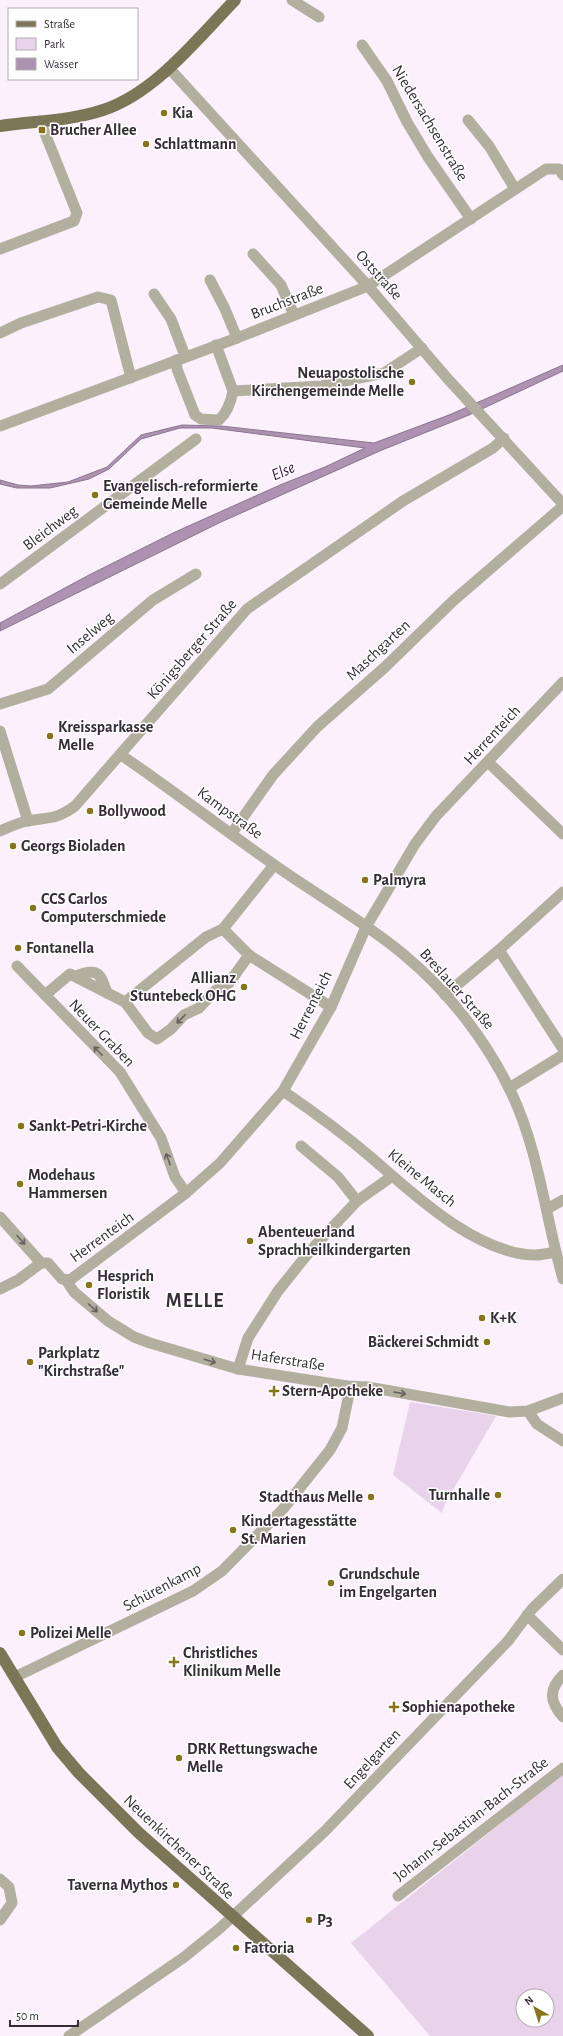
<svg xmlns="http://www.w3.org/2000/svg" width="563" height="2036" font-family="'Alegreya Sans',sans-serif">
	<style>
		.green { fill: #e8d3ea; fill-rule: evenodd }
		.water { fill: #ad92b1; stroke: #89748d }
		.lines { fill: none; stroke-linecap: round; stroke-linejoin: round }
		.minor { stroke: #b2af9e; stroke-width: 11 }
		.major { stroke: #7c7657; stroke-width: 12 }
		.oneway { stroke: #686161 }
		.poi-dot { fill: #85761a; stroke: #fff; stroke-width: 1.5 }
		.labels { text-anchor: middle; dominant-baseline: central; stroke-width: 3; stroke-linejoin: round; paint-order: stroke }
		.poi-label { font-size: 16px; font-weight: bold; fill: #362d38; stroke: #fff; text-anchor: start }
		.street-label { font-size: 16px; fill: #362d38; stroke: #fff }
		.water-label { font-size: 17px; font-style: italic; fill: #3c1942; stroke: #fff }
		.district-label { font-size: 20px; font-weight: bold; letter-spacing: 1px; fill: #362d38; stroke: #fff }
	</style>
	<rect width="100%" height="100%" fill="#fbf0fc"/>
	<g class="green">
		<path d="M410,1402L496,1416L445,1504L442,1513L393,1475Z"/>
		<path d="M563,1774V2036H430L351,1943ZM523,1996H547V2020H523Z"/>
	</g>
	<path class="water" d="M563,365V371L469,415L382,450L221,522L0,631V623L89,575L173,533L280,485L325,467L365,448L212,428H180L141,439L109,469L89,479L50,488H17L0,484V480L18,485L31,486L68,482L107,467L141,435L182,425L221,426L374,443L449,415Z"/>
	<g class="lines">
		<g class="minor">
			<path d="M292,0L319,17"/>
			<path d="M362,45L387,81L407,122L428,157L471,219"/>
			<path d="M169,68L368,286L447,378L563,504"/>
			<path d="M468,120L489,146L515,189"/>
			<path d="M0,249L74,221L77,213L40,121"/>
			<path d="M253,254L281,285L294,315"/>
			<path d="M210,280L225,309L237,338"/>
			<path d="M154,294L171,319L185,356"/>
			<path d="M0,333L21,323L98,297L111,300L131,378"/>
			<path d="M216,345L233,391L322,386L364,377L384,373L422,348"/>
			<path d="M176,360L177,369L195,415L201,419L219,420C228,412 231,402 233,391"/>
			<path d="M0,426L237,338L368,286L546,169H559L563,175"/>
			<path d="M0,584L196,439"/>
			<path d="M0,704L48,689L153,600L196,574"/>
			<path d="M0,731L28,821"/>
			<path d="M121,755C174,791 224,830 276,866C317,895 365,922 403,954C448,991 486,1040 511,1092C539,1151 545,1216 563,1279"/>
			<path d="M488,762L563,834"/>
			<path d="M0,831C9,827 18,823 27,821C49,817 56,820 75,806L247,609L403,501L493,448L504,438"/>
			<path d="M232,833L273,775L317,727L384,668L453,601L563,506"/>
			<path d="M223,929L249,955L331,1007"/>
			<path d="M499,950L563,1049"/>
			<path d="M17,966L120,1072L161,1138L175,1177L186,1193"/>
			<path d="M76,976C98,968 100,972 107,993"/>
			<path d="M45,995L70,974L125,1002L206,937L223,929L274,865"/>
			<path d="M445,995L499,950L563,892"/>
			<path d="M125,1002L148,1033L157,1039L171,1029L184,1015L199,1008L216,990L229,983L249,955"/>
			<path d="M509,1088L563,1055"/>
			<path d="M283,1091C314,1112 344,1134 373,1159C414,1195 477,1254 535,1255C541,1255 549,1253 556,1252"/>
			<path d="M301,1146L338,1177L357,1201"/>
			<path d="M547,1209L563,1200"/>
			<path d="M0,1217L41,1263"/>
			<path d="M41,1263H48L62,1279L70,1280L186,1193L220,1163L283,1091L331,1007L366,927L415,844L436,816L563,682"/>
			<path d="M66,1280L74,1292L108,1321L134,1337L150,1343L238,1369L347,1386L368,1387L510,1412L528,1411L563,1398"/>
			<path d="M0,1289L18,1280L41,1263"/>
			<path d="M238,1369L248,1338L278,1291L310,1251L357,1201L391,1177"/>
			<path d="M528,1411L537,1424L563,1441"/>
			<path d="M527,1615L563,1650"/>
			<path d="M563,1675C548,1690 550,1702 563,1717"/>
			<path d="M15,1677L193,1591L222,1571L283,1509L330,1450L342,1428L349,1394L347,1386"/>
			<path d="M0,1879L9,1887L12,1903L0,1920"/>
			<path d="M398,1896L563,1768"/>
			<path d="M69,2036L183,1958L219,1929L325,1831L508,1641L532,1609L563,1579"/>
		</g>
		<g class="major">
			<path d="M0,126C34,121 70,121 103,110C155,93 197,39 235,0"/>
			<path d="M0,1653L57,1747L79,1773L139,1833L368,2036"/>
		</g>
	</g>
	<defs><path id="oneway-shaft" d="M-6 0H5M1.5-3L5.5 0L1.5 3" fill="none" stroke-width="1.6" stroke-linecap="round" stroke-linejoin="round"/></defs>
	<g class="oneway">
		<use href="#oneway-shaft" transform="translate(181 1019) rotate(135)"/>
		<use href="#oneway-shaft" transform="translate(98 1051) rotate(-135)"/>
		<use href="#oneway-shaft" transform="translate(168 1159) rotate(-110)"/>
		<use href="#oneway-shaft" transform="translate(21 1240) rotate(48)"/>
		<use href="#oneway-shaft" transform="translate(93 1308) rotate(42)"/>
		<use href="#oneway-shaft" transform="translate(210 1361) rotate(17)"/>
		<use href="#oneway-shaft" transform="translate(400 1393) rotate(10)"/>
	</g>
	<g class="poi-dot">
		<circle cx="164" cy="113" r="4"/>
		<rect x="38" y="126" width="8" height="8" rx="2"/>
		<circle cx="146" cy="144" r="4"/>
		<circle cx="412" cy="382" r="4"/>
		<circle cx="95" cy="495" r="4"/>
		<circle cx="50" cy="736" r="4"/>
		<circle cx="90" cy="811" r="4"/>
		<circle cx="13" cy="846" r="4"/>
		<circle cx="365" cy="880" r="4"/>
		<circle cx="33" cy="908" r="4"/>
		<circle cx="18" cy="948" r="4"/>
		<circle cx="244" cy="987" r="4"/>
		<circle cx="21" cy="1126" r="4"/>
		<circle cx="20" cy="1184" r="4"/>
		<circle cx="250" cy="1241" r="4"/>
		<circle cx="89" cy="1285" r="4"/>
		<circle cx="482" cy="1318" r="4"/>
		<circle cx="487" cy="1342" r="4"/>
		<circle cx="30" cy="1362" r="4"/>
		<path d="M272 1385h4v4h4v4h-4v4h-4v-4h-4v-4h4z"/>
		<circle cx="498" cy="1495" r="4"/>
		<circle cx="371" cy="1497" r="4"/>
		<circle cx="233" cy="1530" r="4"/>
		<circle cx="331" cy="1583" r="4"/>
		<circle cx="22" cy="1633" r="4"/>
		<path d="M172 1656h4v4h4v4h-4v4h-4v-4h-4v-4h4z"/>
		<path d="M392 1701h4v4h4v4h-4v4h-4v-4h-4v-4h4z"/>
		<circle cx="179" cy="1758" r="4"/>
		<circle cx="176" cy="1885" r="4"/>
		<circle cx="309" cy="1920" r="4"/>
		<circle cx="236" cy="1948" r="4"/>
	</g>
	<g class="labels">
		<g class="poi-label">
			<text x="172" y="113">Kia</text>
			<text x="50" y="130">Brucher Allee</text>
			<text x="154" y="144">Schlattmann</text>
			<text x="404" y="373" text-anchor="end">Neuapostolische<tspan x="404" dy="18">Kirchengemeinde Melle</tspan></text>
			<text x="103" y="486">Evangelisch-reformierte<tspan x="103" dy="18">Gemeinde Melle</tspan></text>
			<text x="58" y="727">Kreissparkasse<tspan x="58" dy="18">Melle</tspan></text>
			<text x="98" y="811">Bollywood</text>
			<text x="21" y="846">Georgs Bioladen</text>
			<text x="373" y="880">Palmyra</text>
			<text x="41" y="899">CCS Carlos<tspan x="41" dy="18">Computerschmiede</tspan></text>
			<text x="26" y="948">Fontanella</text>
			<text x="236" y="978" text-anchor="end">Allianz<tspan x="236" dy="18">Stuntebeck OHG</tspan></text>
			<text x="29" y="1126">Sankt-Petri-Kirche</text>
			<text x="28" y="1175">Modehaus<tspan x="28" dy="18">Hammersen</tspan></text>
			<text x="258" y="1232">Abenteuerland<tspan x="258" dy="18">Sprachheilkindergarten</tspan></text>
			<text x="97" y="1276">Hesprich<tspan x="97" dy="18">Floristik</tspan></text>
			<text x="490" y="1318">K+K</text>
			<text x="479" y="1342" text-anchor="end">Bäckerei Schmidt</text>
			<text x="38" y="1353">Parkplatz<tspan x="38" dy="18">"Kirchstraße"</tspan></text>
			<text x="282" y="1391">Stern-Apotheke</text>
			<text x="490" y="1495" text-anchor="end">Turnhalle</text>
			<text x="363" y="1497" text-anchor="end">Stadthaus Melle</text>
			<text x="241" y="1521">Kindertagesstätte<tspan x="241" dy="18">St. Marien</tspan></text>
			<text x="339" y="1574">Grundschule<tspan x="339" dy="18">im Engelgarten</tspan></text>
			<text x="30" y="1633">Polizei Melle</text>
			<text x="183" y="1653">Christliches<tspan x="183" dy="18">Klinikum Melle</tspan></text>
			<text x="402" y="1707">Sophienapotheke</text>
			<text x="187" y="1749">DRK Rettungswache<tspan x="187" dy="18">Melle</tspan></text>
			<text x="168" y="1885" text-anchor="end">Taverna Mythos</text>
			<text x="317" y="1920">P3</text>
			<text x="244" y="1948">Fattoria</text>
		</g>
		<g class="street-label">
			<text transform="translate(430 123) rotate(59)">Niedersachsenstraße</text>
			<text transform="translate(379 275) rotate(48)">Oststraße</text>
			<text transform="translate(287 301) rotate(-21)">Bruchstraße</text>
			<text transform="translate(50 528) rotate(-37)">Bleichweg</text>
			<text transform="translate(90 633) rotate(-40)">Inselweg</text>
			<text transform="translate(192 649) rotate(-49)">Königsberger Straße</text>
			<text transform="translate(378 650) rotate(-43)">Maschgarten</text>
			<text transform="translate(492 735) rotate(-47)">Herrenteich</text>
			<text transform="translate(230 813) rotate(36)">Kampstraße</text>
			<text transform="translate(457 989) rotate(48)">Breslauer Straße</text>
			<text transform="translate(311 1005) rotate(-63)">Herrenteich</text>
			<text transform="translate(102 1033) rotate(46)">Neuer Graben</text>
			<text transform="translate(422 1178) rotate(39)">Kleine Masch</text>
			<text transform="translate(102 1237) rotate(-36)">Herrenteich</text>
			<text transform="translate(288 1360) rotate(9)">Haferstraße</text>
			<text transform="translate(162 1587) rotate(-28)">Schürenkamp</text>
			<text transform="translate(372 1759) rotate(-47)">Engelgarten</text>
			<text transform="translate(471 1819) rotate(-38)">Johann-Sebastian-Bach-Straße</text>
			<text transform="translate(179 1847) rotate(43)">Neuenkirchener Straße</text>
		</g>
		<g class="water-label">
			<text transform="translate(283 471) rotate(-24)">Else</text>
		</g>
		<g class="district-label">
			<text x="195" y="1301">MELLE</text>
		</g>
	</g>
	<rect x="8" y="8" width="130" height="72" fill="#ffffff" stroke="#afabaf"/>
	<rect x="16" y="21" width="20" height="6" fill="#7c7657" stroke="#afabaf"/>
	<text x="44" y="28" font-size="12" fill="#362d38">Straße</text>
	<rect x="16" y="38" width="20" height="12" fill="#e8d3ea" stroke="#afabaf"/>
	<text x="44" y="48" font-size="12" fill="#362d38">Park</text>
	<rect x="16" y="58" width="20" height="12" fill="#ad92b1" stroke="#afabaf"/>
	<text x="44" y="68" font-size="12" fill="#362d38">Wasser</text>
	<g transform="translate(535 2008) rotate(321)"><circle r="19" fill="#ffffff" stroke="#afabaf"/>
	<path d="M0-3L7 15L0 10L-7 15Z" fill="#85761a"/>
	<text y="-6" font-size="11" font-weight="bold" text-anchor="middle" fill="#362d38">N</text>
	</g>
	<path d="M10 2020v6h68v-6" fill="none" stroke="#362d38" stroke-width="2"/>
	<text x="16" y="2020" font-size="12" fill="#362d38" stroke="#ffffff" stroke-width="3" paint-order="stroke">50 m</text>
</svg>
